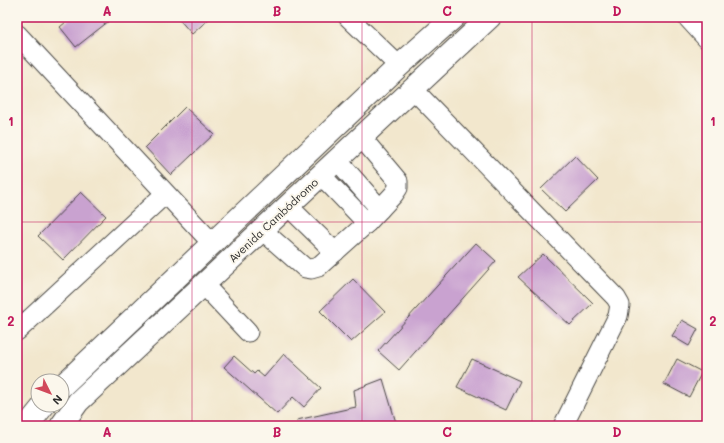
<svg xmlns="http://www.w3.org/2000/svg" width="724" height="443" font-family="Mali,sans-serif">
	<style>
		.building { fill: #c9a2d0 }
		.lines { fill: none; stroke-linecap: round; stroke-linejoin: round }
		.minor-casing { stroke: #494743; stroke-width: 21 }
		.tertiary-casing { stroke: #494743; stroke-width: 24 }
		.minor { stroke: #fff; stroke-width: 19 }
		.tertiary { stroke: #fff; stroke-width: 22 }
		.grid { fill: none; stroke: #c2185b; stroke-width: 1; stroke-opacity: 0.55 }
		.labels { text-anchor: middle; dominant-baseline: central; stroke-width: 4; stroke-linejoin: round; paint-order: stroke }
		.street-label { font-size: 11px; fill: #2b2b2b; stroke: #fbf7ec }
		.neatline { fill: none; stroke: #c2185b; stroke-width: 1.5 }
		.grid-label { font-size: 13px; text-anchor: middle; font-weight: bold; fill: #c2185b }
	</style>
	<rect width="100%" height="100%" fill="#fbf7ec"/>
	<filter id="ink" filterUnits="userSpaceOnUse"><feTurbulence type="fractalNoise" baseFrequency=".025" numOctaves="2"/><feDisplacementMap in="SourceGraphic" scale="8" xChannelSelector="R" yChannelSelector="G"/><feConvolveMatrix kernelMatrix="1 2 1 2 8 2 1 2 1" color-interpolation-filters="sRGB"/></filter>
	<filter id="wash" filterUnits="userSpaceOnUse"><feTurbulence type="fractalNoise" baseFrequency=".012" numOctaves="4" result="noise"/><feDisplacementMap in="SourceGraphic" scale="16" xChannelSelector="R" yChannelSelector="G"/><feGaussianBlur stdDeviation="0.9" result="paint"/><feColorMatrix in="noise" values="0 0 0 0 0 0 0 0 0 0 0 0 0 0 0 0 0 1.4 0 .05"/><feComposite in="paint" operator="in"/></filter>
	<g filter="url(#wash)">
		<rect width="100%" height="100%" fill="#f2e7cd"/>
		<g id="blocks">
			<g class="building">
				<path d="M72,17H114L76,47L60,27Z"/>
				<path d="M177,17H211L192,34Z"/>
				<path d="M185,107L214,134L171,175L145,147Z"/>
				<path d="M575,156L598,180L565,212L541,189Z"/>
				<path d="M81,192L106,216L63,260L38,236Z"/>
				<path d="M476,243L496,261L399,370L378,351Z"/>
				<path d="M543,254L593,303L570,325L518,277Z"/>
				<path d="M353,279L385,312L351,342L320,311Z"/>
				<path d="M682,320L698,329L689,346L672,336Z"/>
				<path d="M284,354L321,388L304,407L293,397L277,414L224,367L234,356L254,374L257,371L264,377Z"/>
				<path d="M472,359L520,381L506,410L457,387Z"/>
				<path d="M677,359L702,372L689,397L664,384Z"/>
				<path d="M383,379L397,426H298L297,420L356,407L354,390Z"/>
			</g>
		</g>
	</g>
	<g filter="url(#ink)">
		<use href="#blocks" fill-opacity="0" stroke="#494743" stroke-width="1"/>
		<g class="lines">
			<defs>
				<g id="minor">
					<path d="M348,17L399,66"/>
					<path d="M687,17L707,39"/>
					<path d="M17,34L213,244"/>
					<path d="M413,89L616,298L620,305L618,316L563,426"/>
					<path d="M337,160L380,209"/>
					<path d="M321,175L367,223"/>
					<path d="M288,206L335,252"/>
					<path d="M262,230L305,268L311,269L318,267L367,223L394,194L398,188V181L361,137"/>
					<path d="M204,285L248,332"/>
					<path d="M17,331L165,194"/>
				</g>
				<g id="tertiary">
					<path d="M62,386L399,66L454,17"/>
					<path d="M27,426L44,405"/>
					<path d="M61,426L78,402L490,17"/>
				</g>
			</defs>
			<use href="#minor" class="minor-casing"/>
			<use href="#tertiary" class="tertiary-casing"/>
			<use href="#minor" class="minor"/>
			<use href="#tertiary" class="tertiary"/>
		</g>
	</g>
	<path class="grid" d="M192,17V426M362,17V426M532,17V426M17,222H707"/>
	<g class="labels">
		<g class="street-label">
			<text transform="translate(273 220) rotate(-43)">Avenida Cambódromo</text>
		</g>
	</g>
	<rect width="724" height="443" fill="none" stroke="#fbf7ec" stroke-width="44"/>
	<g transform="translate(50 393) rotate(132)"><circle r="19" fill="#fbf7ec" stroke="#a8a59f"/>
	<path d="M0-3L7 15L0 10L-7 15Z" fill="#d1495b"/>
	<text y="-6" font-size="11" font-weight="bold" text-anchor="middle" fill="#2b2b2b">N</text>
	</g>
	<rect x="22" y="22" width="680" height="399" class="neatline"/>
	<g class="grid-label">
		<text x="107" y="16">A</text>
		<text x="277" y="16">B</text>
		<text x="447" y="16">C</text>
		<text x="617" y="16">D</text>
		<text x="11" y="126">1</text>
		<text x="713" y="126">1</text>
		<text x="11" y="326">2</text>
		<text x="713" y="326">2</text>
		<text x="107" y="437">A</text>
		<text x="277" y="437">B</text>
		<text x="447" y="437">C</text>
		<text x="617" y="437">D</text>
	</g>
</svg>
